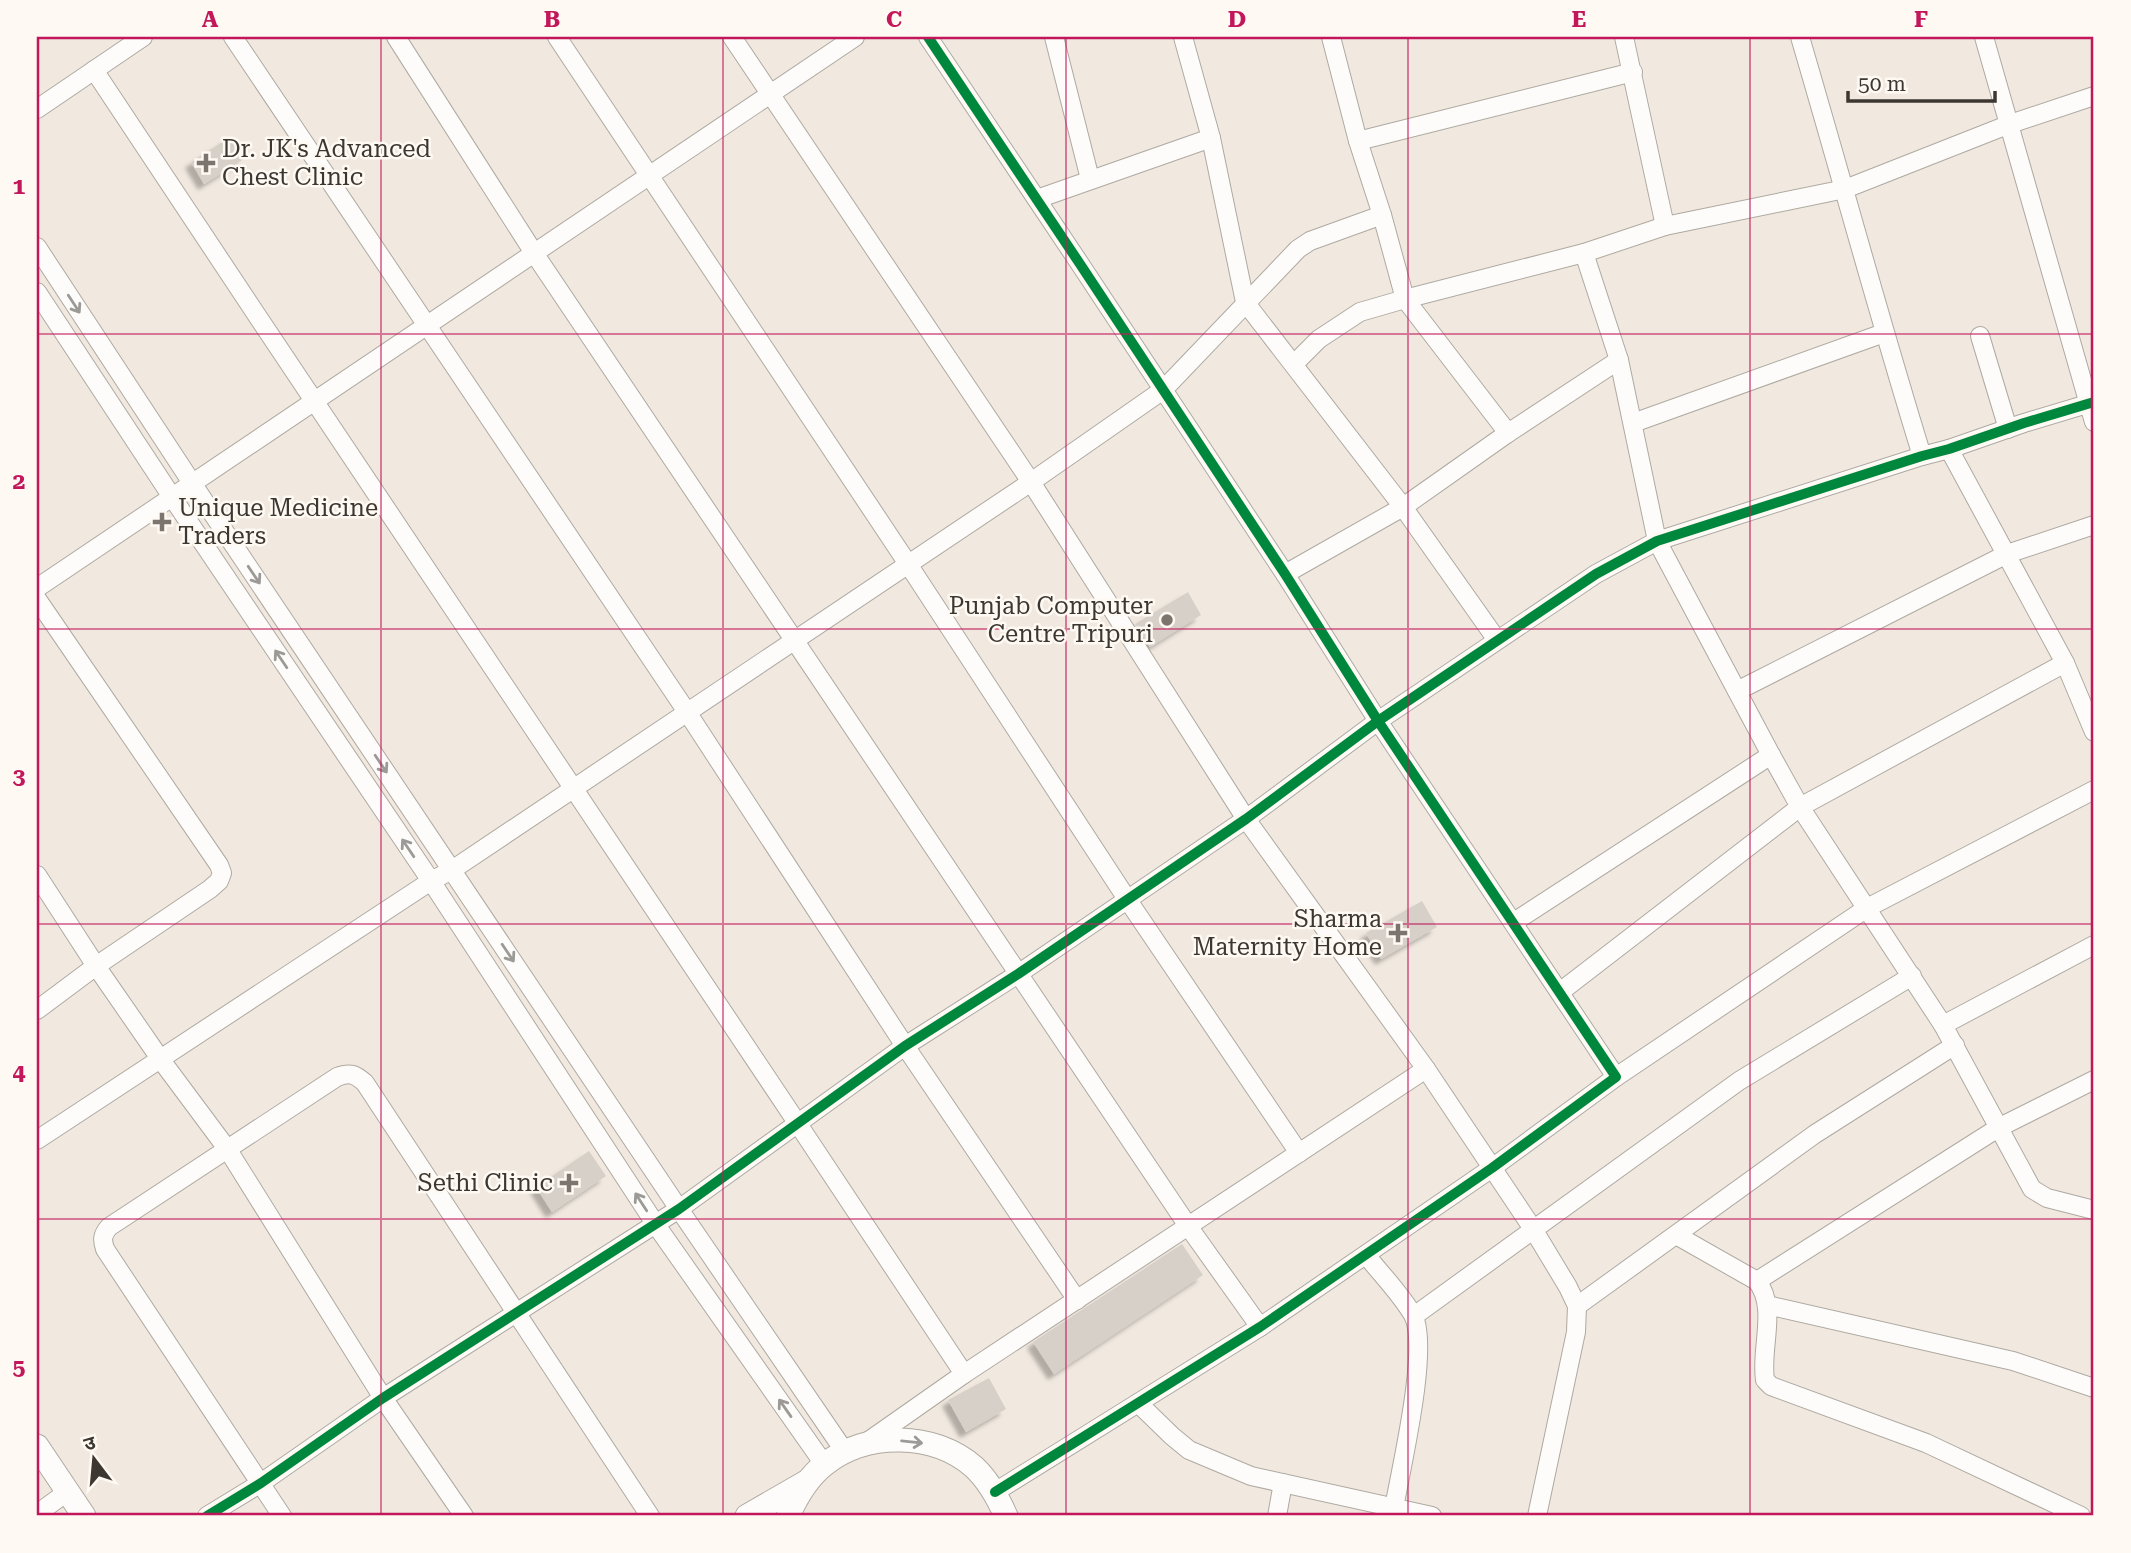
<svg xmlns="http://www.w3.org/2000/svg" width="2131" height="1553" font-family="'Roboto Serif','Noto Sans Devanagari',serif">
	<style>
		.building { fill: #d6d0c8; filter: url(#shadow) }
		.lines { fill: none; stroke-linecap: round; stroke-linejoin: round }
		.minor-casing { stroke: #aea9a1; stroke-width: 20 }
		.tertiary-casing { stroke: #aea9a1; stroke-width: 25 }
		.minor { stroke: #fdfcfa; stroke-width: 18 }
		.tertiary { stroke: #fdfcfa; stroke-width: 23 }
		.cycleway-casing { stroke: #fef9f2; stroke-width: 15 }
		.cycleway { stroke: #00873e; stroke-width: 10 }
		.oneway { stroke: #9c9a96 }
		.grid { fill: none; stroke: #c2185b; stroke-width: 2; stroke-opacity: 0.55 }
		.poi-dot { fill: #7b756e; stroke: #fef9f2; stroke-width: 2.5 }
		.labels { text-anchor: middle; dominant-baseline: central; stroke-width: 5; stroke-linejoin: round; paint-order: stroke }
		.poi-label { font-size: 24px; fill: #3c3731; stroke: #fef9f2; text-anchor: end }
		.neatline { fill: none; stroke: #c2185b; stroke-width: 2.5 }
		.grid-label { font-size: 23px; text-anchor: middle; font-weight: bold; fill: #c2185b }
	</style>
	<defs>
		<filter id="shadow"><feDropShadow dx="-6" dy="6" stdDeviation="2" flood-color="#0004"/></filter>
	</defs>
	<rect width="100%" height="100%" fill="#f1e9e0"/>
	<g class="building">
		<path d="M230,137L244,159L204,184L191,162Z"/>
		<path d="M1188,592L1201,615L1150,647L1135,624Z"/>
		<path d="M1422,901L1437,927L1381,959L1366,933Z"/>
		<path d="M589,1151L606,1176L552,1212L536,1187Z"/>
		<path d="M1182,1244L1203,1275L1054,1374L1033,1342Z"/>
		<path d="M989,1378L1006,1409L966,1432L948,1400Z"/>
	</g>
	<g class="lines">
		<defs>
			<g id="minor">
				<path d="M233,37L687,712L905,1046L1077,1300"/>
				<path d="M396,37L534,253L1188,1226L1260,1327"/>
				<path d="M557,37L908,564L1127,899L1299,1153"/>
				<path d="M732,37L1031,482L1246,819L1426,1069L1533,1229L1568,1287L1577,1306L1576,1332L1537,1516"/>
				<path d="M928,37L1080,264L1285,574L1378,721L1616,1077L1492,1168L1260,1327L995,1492"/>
				<path d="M1054,37L1090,179"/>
				<path d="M1183,37L1211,138L1245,302L1403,507L1497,640"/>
				<path d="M1331,37L1358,141L1382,215L1405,299L1508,433"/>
				<path d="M1624,37L1665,226"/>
				<path d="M1800,37C1841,176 1879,317 1922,456"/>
				<path d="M1984,37L2094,422"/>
				<path d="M94,70C382,506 676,938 964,1374L867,1442"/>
				<path d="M37,109L143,37"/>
				<path d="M1358,141L1633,72"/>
				<path d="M1037,199L1211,138"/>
				<path d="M37,247L192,483L679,1209L845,1452"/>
				<path d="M1584,253L1619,360L1657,541L1771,755L1800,807L1943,1025L2032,1189L2047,1198L2094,1210"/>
				<path d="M37,292L172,497L431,881L656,1225L824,1464"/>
				<path d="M1980,336L2008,429"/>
				<path d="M1294,364L1319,339L1360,312L1405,299L1584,253L1665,226L1845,189L2010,124L2094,96"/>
				<path d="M1633,423L1884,333"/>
				<path d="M1949,449L2065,663L2094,732"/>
				<path d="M1285,574L1403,507L1508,433L1619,360"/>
				<path d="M37,588L855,37"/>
				<path d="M37,599L219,865L222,873L219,881L210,889L96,966L37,1010"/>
				<path d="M1737,691L2007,554L2094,525"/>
				<path d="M37,875L96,966L161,1060L228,1150L383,1398L464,1516"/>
				<path d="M1514,922L1771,755"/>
				<path d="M1560,992L1800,807L2065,663"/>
				<path d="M1943,1025L2094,945"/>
				<path d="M1616,1077L1867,908L2094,790"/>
				<path d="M37,1140L431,881L452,870L1031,482L1163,390L1298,249L1310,241L1382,215"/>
				<path d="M1676,1235L1757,1281C1778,1308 1760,1348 1765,1380L1771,1386L1926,1443L2081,1516"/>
				<path d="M1366,1255C1381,1274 1400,1293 1413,1315C1430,1346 1401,1468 1394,1508"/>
				<path d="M1757,1281L1998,1128L2094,1080"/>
				<path d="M1767,1305L2013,1361L2094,1388"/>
				<path d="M1577,1306L1815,1134L1955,1045"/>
				<path d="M1414,1316L1739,1081L1912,976"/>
				<path d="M964,1374L1426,1069"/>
				<path d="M1138,1403L1172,1436L1189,1450L1251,1476L1432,1516"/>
				<path d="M37,1514L67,1492"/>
				<path d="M207,1516L261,1483L383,1398L679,1209L905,1046L1018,974L1246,819L1378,721L1596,574L1657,541L1922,456L1949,449L2024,423L2094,402"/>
				<path d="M282,1516L105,1249C102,1240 102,1235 109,1227L337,1077C350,1072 355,1074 365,1083L650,1516"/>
				<path d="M1277,1516L1283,1483"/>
			</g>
			<g id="tertiary">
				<path d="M37,1446L84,1516"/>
				<path d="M747,1516L806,1482"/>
				<path d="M788,1516C796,1498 808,1477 825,1464C867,1431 934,1432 974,1467C989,1481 998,1498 1006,1516"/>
			</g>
		</defs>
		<use href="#minor" class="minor-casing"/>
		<use href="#tertiary" class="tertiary-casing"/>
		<use href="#minor" class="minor"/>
		<use href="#tertiary" class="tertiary"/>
		<defs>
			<g id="cycleway">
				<path d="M928,37L1080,264L1285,574L1378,721L1616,1077L1492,1168L1260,1327L995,1492"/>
				<path d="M207,1516L261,1483L383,1398L679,1209L905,1046L1018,974L1246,819L1378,721L1596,574L1657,541L1922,456L1949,449L2024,423L2094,402"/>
			</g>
		</defs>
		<use href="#cycleway" class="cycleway-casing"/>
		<use href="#cycleway" class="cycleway"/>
	</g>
	<defs><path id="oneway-shaft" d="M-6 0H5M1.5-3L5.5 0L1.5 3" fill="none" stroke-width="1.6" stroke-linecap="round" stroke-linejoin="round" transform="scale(1.75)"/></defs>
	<g class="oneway">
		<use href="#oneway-shaft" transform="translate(74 304) rotate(57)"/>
		<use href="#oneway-shaft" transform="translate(254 575) rotate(56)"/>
		<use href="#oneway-shaft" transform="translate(281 659) rotate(-124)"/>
		<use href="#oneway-shaft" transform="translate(381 764) rotate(56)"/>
		<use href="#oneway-shaft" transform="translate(408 848) rotate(-124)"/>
		<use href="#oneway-shaft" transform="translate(508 953) rotate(56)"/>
		<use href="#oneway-shaft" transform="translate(641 1202) rotate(-123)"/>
		<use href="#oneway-shaft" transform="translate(785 1408) rotate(-125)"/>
		<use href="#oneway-shaft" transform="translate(912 1442) rotate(6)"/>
	</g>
	<path class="grid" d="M381,37V1516M723,37V1516M1066,37V1516M1408,37V1516M1750,37V1516M37,334H2094M37,629H2094M37,924H2094M37,1219H2094"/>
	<g class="poi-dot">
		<path d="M202.5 152.5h7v7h7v7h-7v7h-7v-7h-7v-7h7z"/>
		<path d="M158.5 511.5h7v7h7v7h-7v7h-7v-7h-7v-7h7z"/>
		<circle cx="1167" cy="620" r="7"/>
		<path d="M1394.5 922.5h7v7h7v7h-7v7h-7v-7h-7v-7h7z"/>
		<path d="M565.5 1172.5h7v7h7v7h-7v7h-7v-7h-7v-7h7z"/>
	</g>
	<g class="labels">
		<g class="poi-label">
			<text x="222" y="149" text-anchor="start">Dr. JK's Advanced<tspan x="222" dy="28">Chest Clinic</tspan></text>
			<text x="178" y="508" text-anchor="start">Unique Medicine<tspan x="178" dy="28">Traders</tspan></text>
			<text x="1153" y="606">Punjab Computer<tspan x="1153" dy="28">Centre Tripuri</tspan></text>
			<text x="1382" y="919">Sharma<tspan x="1382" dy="28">Maternity Home</tspan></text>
			<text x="553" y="1183">Sethi Clinic</text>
		</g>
	</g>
	<rect width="2131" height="1553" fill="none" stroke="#fef9f2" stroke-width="77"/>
	<g transform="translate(94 1459) rotate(344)" stroke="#fef9f2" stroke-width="5" paint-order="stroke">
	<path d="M0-5L12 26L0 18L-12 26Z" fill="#3c3731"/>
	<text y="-10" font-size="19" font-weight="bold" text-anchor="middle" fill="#3c3731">उ</text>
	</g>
	<path d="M1848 91v10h147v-10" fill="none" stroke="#3c3731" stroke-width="3.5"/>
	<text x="1858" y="91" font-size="21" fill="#3c3731" stroke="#fef9f2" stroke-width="5" paint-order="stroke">50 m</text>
	<rect x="38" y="38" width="2054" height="1476" class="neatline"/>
	<g class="grid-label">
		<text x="210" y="27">A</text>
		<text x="552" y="27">B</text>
		<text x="894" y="27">C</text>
		<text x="1237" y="27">D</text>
		<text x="1579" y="27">E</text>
		<text x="1921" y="27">F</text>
		<text x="19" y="194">1</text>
		<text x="19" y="489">2</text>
		<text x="19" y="784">3</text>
		<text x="19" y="1080">4</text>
		<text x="19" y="1375">5</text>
	</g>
</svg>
